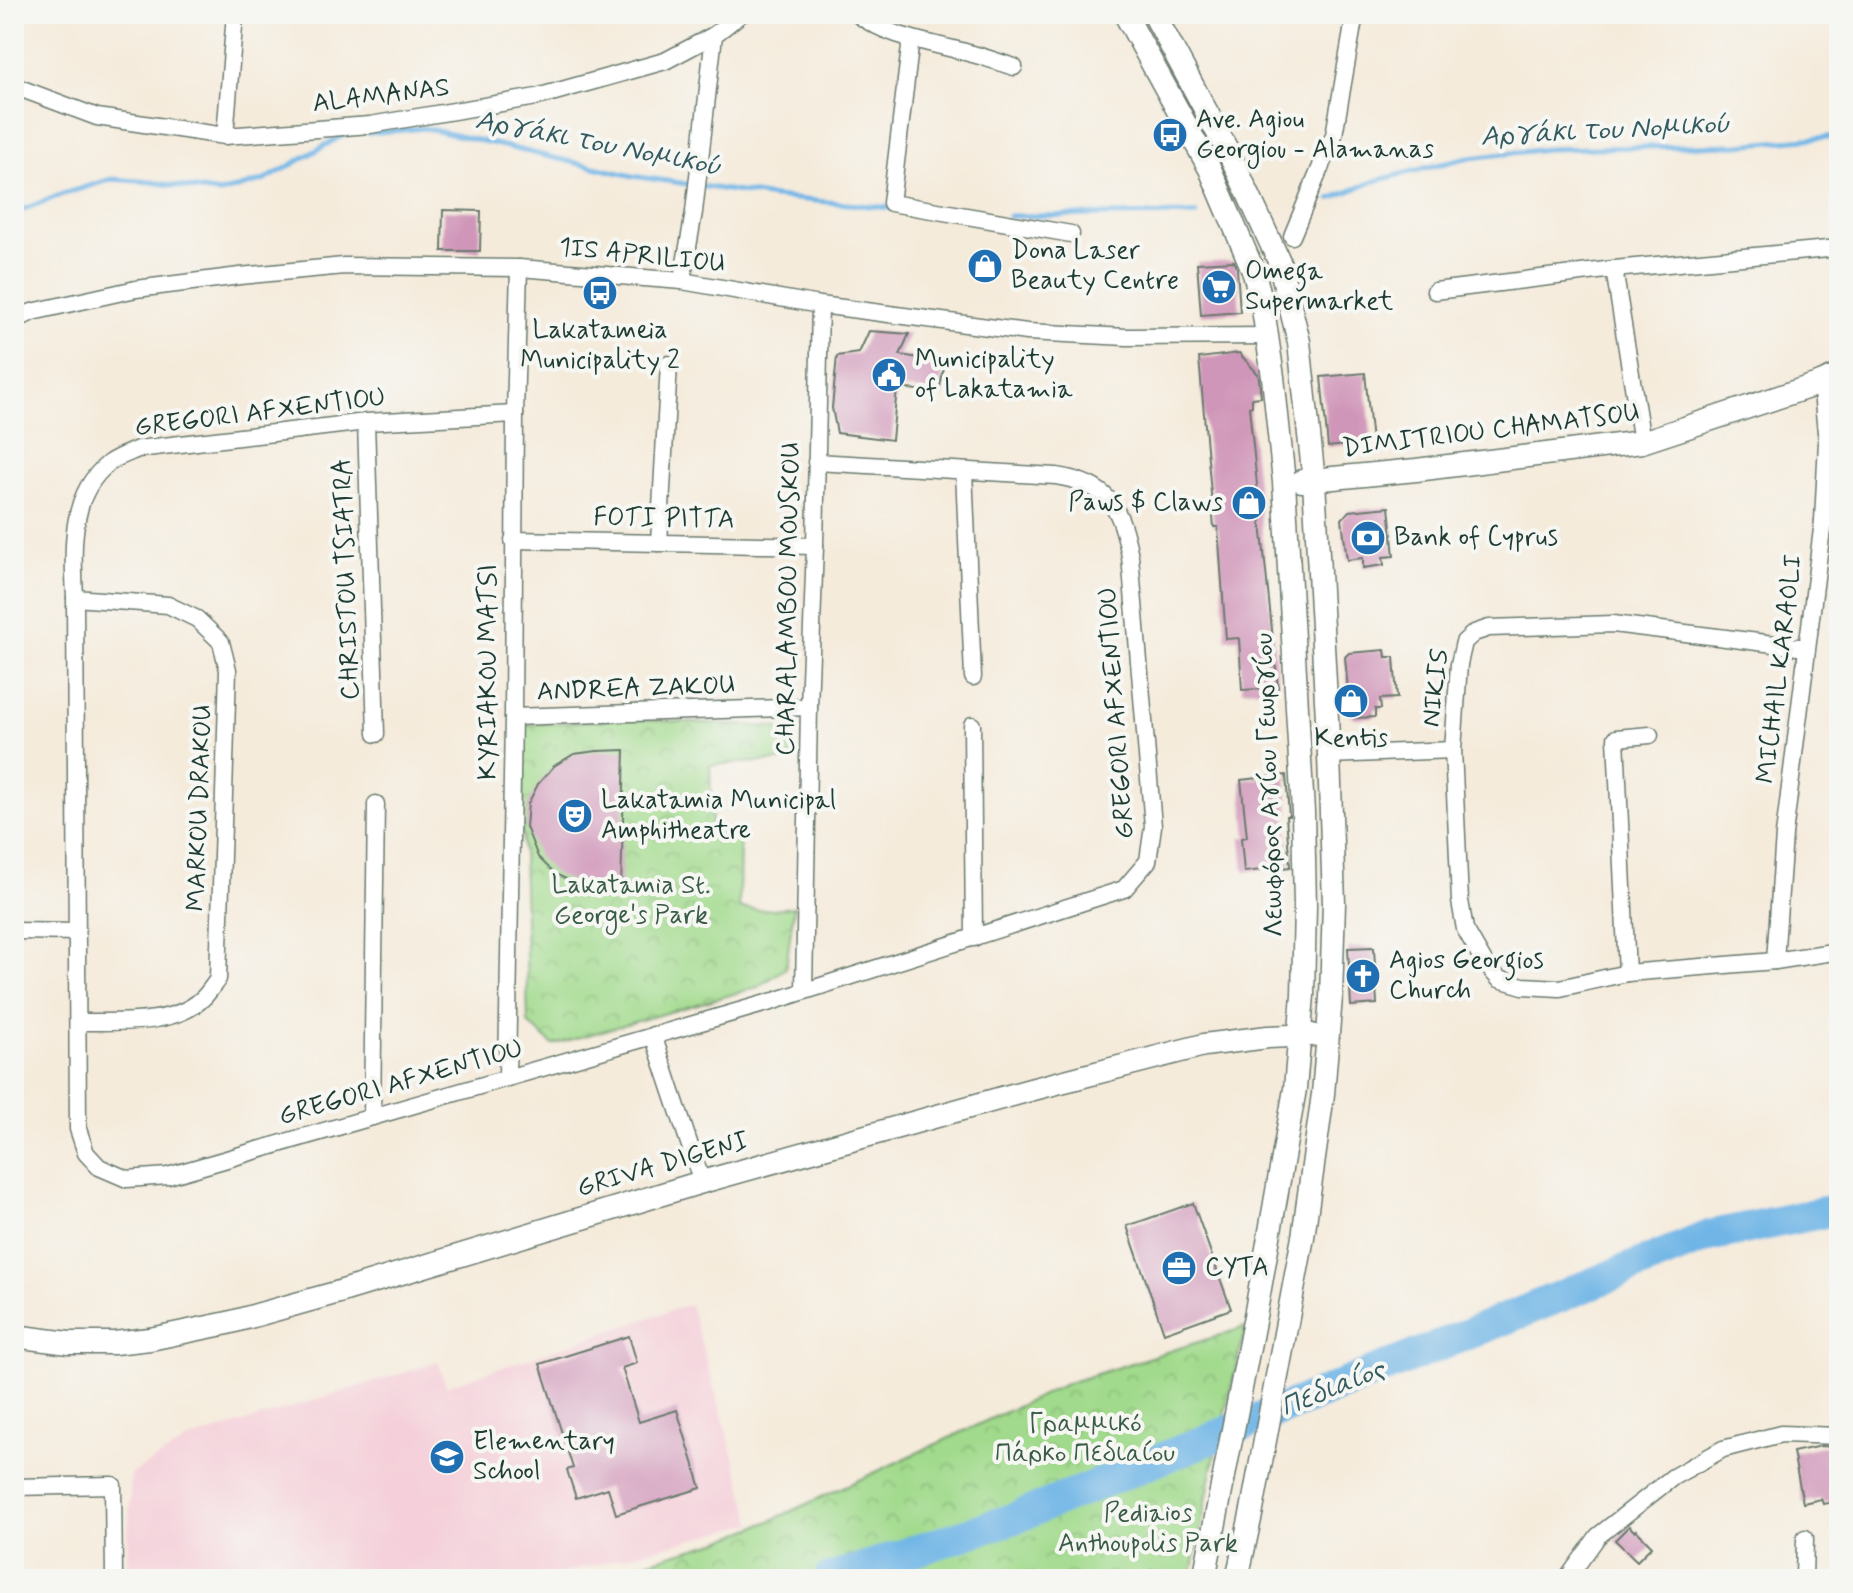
<svg xmlns="http://www.w3.org/2000/svg" width="1853" height="1593" font-family="Mynerve,sans-serif">
	<style>
		.built { fill: #f5cfd9 }
		.park { fill: url(#park-crowns); stroke: #608c60; stroke-width: 2 }
		.lines { fill: none; stroke-linecap: round; stroke-linejoin: round }
		.stream { stroke: #70b5e6; stroke-width: 5 }
		.river { stroke: #70b5e6; stroke-width: 32 }
		.building { fill: #d096b9 }
		.street-casing { stroke: #6a7a6e; stroke-width: 19 }
		.secondary-casing { stroke: #6a7a6e; stroke-width: 25 }
		.street { stroke: #fff; stroke-width: 16 }
		.secondary { stroke: #fff; stroke-width: 22 }
		.labels { text-anchor: middle; dominant-baseline: central; stroke-width: 8; stroke-linejoin: round; paint-order: stroke }
		.street-label { font-size: 26px; fill: #1f3d34; stroke: #f6f6f2 }
		.poi-label { font-size: 26px; fill: #1f3d34; stroke: #f6f6f2; text-anchor: start }
		.park-label { font-size: 26px; fill: #395c46; stroke: #f6f6f2 }
		.water-label { font-size: 28px; font-style: italic; fill: #335b60; stroke: #f6f6f2 }
	</style>
	<defs>
		<pattern id="park-crowns" width="20" height="18" patternUnits="userSpaceOnUse" patternTransform="scale(2)"><rect width="20" height="18" fill="#a1da8c"/><path d="M2 6a3 3 0 1 1 6 0M12 15a3 3 0 1 1 6 0" fill="none" stroke="#8abc79"/></pattern>
	</defs>
	<rect width="100%" height="100%" fill="#f6f6f2"/>
	<filter id="ink" filterUnits="userSpaceOnUse"><feTurbulence type="fractalNoise" baseFrequency=".0125" numOctaves="2"/><feDisplacementMap in="SourceGraphic" scale="16" xChannelSelector="R" yChannelSelector="G"/><feConvolveMatrix kernelMatrix="1 2 1 2 8 2 1 2 1" color-interpolation-filters="sRGB"/></filter>
	<filter id="wash" filterUnits="userSpaceOnUse"><feTurbulence type="fractalNoise" baseFrequency=".006" numOctaves="4" result="noise"/><feDisplacementMap in="SourceGraphic" scale="32" xChannelSelector="R" yChannelSelector="G"/><feGaussianBlur stdDeviation="1.8" result="paint"/><feColorMatrix in="noise" values="0 0 0 0 0 0 0 0 0 0 0 0 0 0 0 0 0 1.4 0 .05"/><feComposite in="paint" operator="in"/></filter>
	<g filter="url(#wash)">
		<rect width="100%" height="100%" fill="#f5ebdb"/>
		<path class="built" d="M690,1304L753,1523L541,1579H126L131,1474L188,1440L438,1362L446,1386Z"/>
		<g class="park">
			<path d="M629,719L776,727C790,736 791,743 791,760L710,765L712,829H740L739,908L759,910L794,907L786,968L758,987L553,1045L528,1023L522,819L523,725Z"/>
			<path d="M1246,1327L1217,1444L1191,1579H587L720,1541L770,1521L1068,1383Z"/>
		</g>
		<g class="lines">
			<g class="stream">
				<path d="M369,133L425,128L633,176L774,197L891,208"/>
				<path d="M1330,199L1375,181L1461,159L1547,149L1738,145L1839,136"/>
				<path d="M14,213L63,194L112,179L151,182L220,193L265,180L343,135L351,134"/>
				<path d="M1009,216L1196,214"/>
			</g>
			<path class="river" d="M829,1579L1015,1518L1709,1236L1839,1209"/>
		</g>
		<g id="blocks">
			<g class="building">
				<path d="M443,210L481,211L480,251H442Z"/>
				<path d="M1234,261L1237,268L1240,312L1201,315L1197,263Z"/>
				<path d="M869,331L909,334L900,355L945,362L939,392L897,388L892,440L837,433L832,408L837,356L859,353Z"/>
				<path d="M1239,353L1258,374L1259,379L1261,397L1252,398V406L1249,407L1278,688L1242,690L1239,638L1226,639L1218,527H1214L1199,358Z"/>
				<path d="M1365,373L1372,442L1328,447L1321,377Z"/>
				<path d="M1389,507L1394,556L1383,557L1384,565L1363,568V558L1347,560L1342,519L1349,511Z"/>
				<path d="M1385,650L1386,657H1394L1397,698L1380,699L1381,709H1375V717L1355,718L1349,714V707L1341,700L1348,691L1345,657L1349,653Z"/>
				<path d="M625,750L621,889L582,886L555,874L538,857L526,827L528,804L538,784L554,766L574,754L597,751Z"/>
				<path d="M1286,775L1289,816H1286L1290,867L1244,872L1241,838L1247,837L1241,780Z"/>
				<path d="M1374,947L1377,1004L1351,1006L1348,948Z"/>
				<path d="M1193,1203L1231,1309L1164,1333L1127,1226Z"/>
				<path d="M629,1336L637,1363L622,1368L639,1422L677,1410L701,1488L616,1514L608,1488L576,1498L567,1470L573,1468L540,1364Z"/>
				<path d="M1821,1446L1833,1447L1839,1477V1483L1835,1484L1839,1501L1823,1504L1821,1499L1803,1503L1793,1452Z"/>
				<path d="M1629,1526L1634,1531L1636,1530L1652,1546L1637,1561L1615,1540Z"/>
			</g>
		</g>
	</g>
	<g filter="url(#ink)">
		<use href="#blocks" fill-opacity="0" stroke="#6a7a6e" stroke-width="2"/>
		<g class="lines">
			<defs>
				<g id="street">
					<path d="M857,14C887,37 929,42 965,52C982,56 998,62 1014,67"/>
					<path d="M911,39L891,203L1071,234"/>
					<path d="M14,86L97,117L225,136L370,125L537,97L665,61L714,35L741,14"/>
					<path d="M225,136L235,14"/>
					<path d="M1292,236L1334,135L1355,14"/>
					<path d="M1614,269L1642,442"/>
					<path d="M682,281L694,212L714,35"/>
					<path d="M1435,291L1614,269L1839,248"/>
					<path d="M14,321L32,312L136,289L240,276L344,266L519,268L682,281L820,305L1027,332L1127,337L1268,336"/>
					<path d="M515,414L366,422L138,449C129,453 117,457 109,463C68,495 73,551 75,598L78,1129L86,1153L99,1167L127,1179L168,1176L774,1001L1124,889L1148,861L1153,826L1130,556C1120,506 1109,484 1056,476L816,462"/>
					<path d="M366,422L376,734"/>
					<path d="M964,471L973,677"/>
					<path d="M1823,521L1839,519"/>
					<path d="M513,540L815,546"/>
					<path d="M659,543L669,364"/>
					<path d="M75,598L168,605L197,619L221,642L228,670L218,979C213,985 208,994 202,999C172,1027 116,1021 78,1022"/>
					<path d="M1806,648L1613,624L1489,628L1474,633L1464,642L1459,664L1453,750L1460,901L1465,929L1484,962L1499,979L1523,986L1560,988L1627,973L1775,961L1839,951"/>
					<path d="M513,717L809,707"/>
					<path d="M972,725L974,938"/>
					<path d="M1329,755L1453,750"/>
					<path d="M14,931L77,932"/>
					<path d="M1775,961L1784,835L1823,521L1827,442L1821,383"/>
					<path d="M1627,973L1616,738L1650,735"/>
					<path d="M804,991L809,707L815,546L820,305"/>
					<path d="M653,1035L702,1182"/>
					<path d="M507,1077L513,717L515,414L519,268"/>
					<path d="M372,1117L376,804"/>
					<path d="M14,1487L113,1485L114,1577L112,1579"/>
					<path d="M1567,1579L1598,1536L1673,1477L1723,1449L1781,1434L1839,1436"/>
					<path d="M1804,1579L1805,1538"/>
				</g>
				<g id="secondary">
					<path d="M1125,14L1210,169L1253,270L1262,302L1273,377L1284,482L1303,812L1305,906L1303,995L1295,1089L1256,1311L1204,1579"/>
					<path d="M1154,14L1233,161L1279,261L1299,342L1314,481L1329,755L1334,903L1331,997L1323,1094L1303,1237L1252,1510L1237,1579"/>
					<path d="M1302,481L1416,470L1642,442L1821,383L1839,375"/>
					<path d="M14,1336L69,1343H114L150,1339L228,1323L339,1292L702,1182L1030,1090L1204,1045L1268,1037L1312,1035"/>
				</g>
			</defs>
			<use href="#street" class="street-casing"/>
			<use href="#secondary" class="secondary-casing"/>
			<use href="#street" class="street"/>
			<use href="#secondary" class="secondary"/>
		</g>
	</g>
	<defs>
		<symbol id="bus-disc" viewBox="-11 -11 22 22"><circle r="9.5" fill="#1f6fb2" stroke="#f6f6f2"/><path d="M-5-6H5V4H4V6H2V4H-2V6H-4V4H-5ZM-3.5-4V0h7V-4ZM-3.5 1.2v1.5H-2V1.2ZM2 1.2v1.5H3.5V1.2Z" fill="#fff"/></symbol>
		<symbol id="shop-disc" viewBox="-11 -11 22 22"><circle r="9.5" fill="#1f6fb2" stroke="#f6f6f2"/><path d="M-5-2.5h2.3a2.7 3.5 0 0 1 5.4 0H5L5.5 6h-11ZM-1.5-2.5h3a1.5 2.3 0 0 0-3 0Z" fill="#fff"/></symbol>
		<symbol id="supermarket-disc" viewBox="-11 -11 22 22"><circle r="9.5" fill="#1f6fb2" stroke="#f6f6f2"/><path d="M-6-5.5h2.5l.6 2H6L4.5 2H-2.5L-4.4-4H-6ZM-1.5 3.2a1.3 1.3 0 1 0 .1 0ZM3 3.2a1.3 1.3 0 1 0 .1 0Z" fill="#fff"/></symbol>
		<symbol id="civic-disc" viewBox="-11 -11 22 22"><circle r="9.5" fill="#1f6fb2" stroke="#f6f6f2"/><path d="M-.6-6.5H3V-4.5H.6V-3L4-1V1h2V6H-6V1h2V-1L-.6-3ZM-1.2 2.5V6h2.4V2.5Z" fill="#fff"/></symbol>
		<symbol id="bank-disc" viewBox="-11 -11 22 22"><circle r="9.5" fill="#1f6fb2" stroke="#f6f6f2"/><path d="M-6-4H6V4H-6ZM0-2.3a2.3 2.3 0 1 0 0 4.6a2.3 2.3 0 1 0 0-4.6Z" fill="#fff"/></symbol>
		<symbol id="theatre-disc" viewBox="-11 -11 22 22"><circle r="9.5" fill="#1f6fb2" stroke="#f6f6f2"/><path d="M-5-5.5Q0-4 5-5.5V0Q5 5 0 6Q-5 5-5 0ZM-3.3-2.5H-1v1.5H-3.3ZM1-2.5H3.3v1.5H1ZM-2.8 1Q0 5.5 2.8 1Z" fill="#fff"/></symbol>
		<symbol id="church-disc" viewBox="-11 -11 22 22"><circle r="9.5" fill="#1f6fb2" stroke="#f6f6f2"/><path d="M-1.2-6h2.4v3.5h3.3v2.4h-3.3V6h-2.4V-.1h-3.3v-2.4h3.3Z" fill="#fff"/></symbol>
		<symbol id="office-disc" viewBox="-11 -11 22 22"><circle r="9.5" fill="#1f6fb2" stroke="#f6f6f2"/><path d="M-6-3h4V-5.5h4V-3h4V5H-6ZM-1-4.5V-3h2v-1.5ZM-6 0V1H6V0Z" fill="#fff"/></symbol>
		<symbol id="school-disc" viewBox="-11 -11 22 22"><circle r="9.5" fill="#1f6fb2" stroke="#f6f6f2"/><path d="M0-5L7-2L0 1L-7-2ZM-4 1L0 2.5L4 1V4Q0 6-4 4Z" fill="#fff"/></symbol>
	</defs>
	<g fill-rule="evenodd">
		<use href="#bus-disc" x="1150" y="115" width="40" height="40"/>
		<use href="#shop-disc" x="965" y="246" width="40" height="40"/>
		<use href="#supermarket-disc" x="1199" y="267" width="40" height="40"/>
		<use href="#bus-disc" x="580" y="273" width="40" height="40"/>
		<use href="#civic-disc" x="869" y="355" width="40" height="40"/>
		<use href="#shop-disc" x="1229" y="483" width="40" height="40"/>
		<use href="#bank-disc" x="1348" y="518" width="40" height="40"/>
		<use href="#shop-disc" x="1331" y="681" width="40" height="40"/>
		<use href="#theatre-disc" x="555" y="796" width="40" height="40"/>
		<use href="#church-disc" x="1343" y="956" width="40" height="40"/>
		<use href="#office-disc" x="1159" y="1248" width="40" height="40"/>
		<use href="#school-disc" x="427" y="1437" width="40" height="40"/>
	</g>
	<g class="labels">
		<g class="street-label">
			<text transform="translate(381 96) rotate(-7)">ALAMANAS</text>
			<text transform="translate(642 256) rotate(6)">1IS APRILIOU</text>
			<text transform="translate(260 413) rotate(-7)">GREGORI AFXENTIOU</text>
			<text transform="translate(1491 431) rotate(-7)">DIMITRIOU CHAMATSOU</text>
			<text transform="translate(664 519) rotate(1)">FOTI PITTA</text>
			<text transform="translate(347 579) rotate(-92)">CHRISTOU TSIATRA</text>
			<text transform="translate(789 599) rotate(-89)">CHARALAMBOU MOUSKOU</text>
			<text transform="translate(1780 669) rotate(-83)">MICHAIL KARAOLI</text>
			<text transform="translate(489 672) rotate(-90)">KYRIAKOU MATSI</text>
			<text transform="translate(1436 688) rotate(-83)">NIKIS</text>
			<text transform="translate(636 689) rotate(-2)">ANDREA ZAKOU</text>
			<text transform="translate(1117 713) rotate(-94)">GREGORI AFXENTIOU</text>
			<text transform="translate(1270 785) rotate(-92)">Λεωφόρος Αγίου Γεωργίου</text>
			<text transform="translate(200 808) rotate(-88)">MARKOU DRAKOU</text>
			<text transform="translate(401 1083) rotate(-16)">GREGORI AFXENTIOU</text>
			<text transform="translate(663 1165) rotate(-16)">GRIVA DIGENI</text>
		</g>
		<g class="poi-label">
			<text x="1196" y="120">Ave. Agiou<tspan x="1196" dy="30">Georgiou - Alamanas</tspan></text>
			<text x="1011" y="251">Dona Laser<tspan x="1011" dy="30">Beauty Centre</tspan></text>
			<text x="1245" y="272">Omega<tspan x="1245" dy="30">Supermarket</tspan></text>
			<text x="600" y="331" text-anchor="middle">Lakatameia<tspan x="600" dy="30">Municipality 2</tspan></text>
			<text x="915" y="360">Municipality<tspan x="915" dy="30">of Lakatamia</tspan></text>
			<text x="1223" y="503" text-anchor="end">Paws $ Claws</text>
			<text x="1394" y="538">Bank of Cyprus</text>
			<text x="1351" y="739" text-anchor="middle">Kentis</text>
			<text x="601" y="801">Lakatamia Municipal<tspan x="601" dy="30">Amphitheatre</tspan></text>
			<text x="1389" y="961">Agios Georgios<tspan x="1389" dy="30">Church</tspan></text>
			<text x="1205" y="1268">CYTA</text>
			<text x="473" y="1442">Elementary<tspan x="473" dy="30">School</tspan></text>
		</g>
		<g class="park-label">
			<text x="631" y="886">Lakatamia St.<tspan x="631" dy="30">George's Park</tspan></text>
			<text x="1085" y="1424">Γραμμικό<tspan x="1085" dy="30">Πάρκο Πεδιαίου</tspan></text>
			<text x="1148" y="1514">Pediaios<tspan x="1148" dy="30">Anthoupolis Park</tspan></text>
		</g>
		<g class="water-label">
			<text transform="translate(1605 131) rotate(-3)">Αργάκι του Νομικού</text>
			<text transform="translate(598 144) rotate(11)">Αργάκι του Νομικού</text>
			<text transform="translate(1333 1389) rotate(-22)">Πεδιαίος</text>
		</g>
	</g>
	<rect width="1853" height="1593" fill="none" stroke="#f6f6f2" stroke-width="48"/>
</svg>
